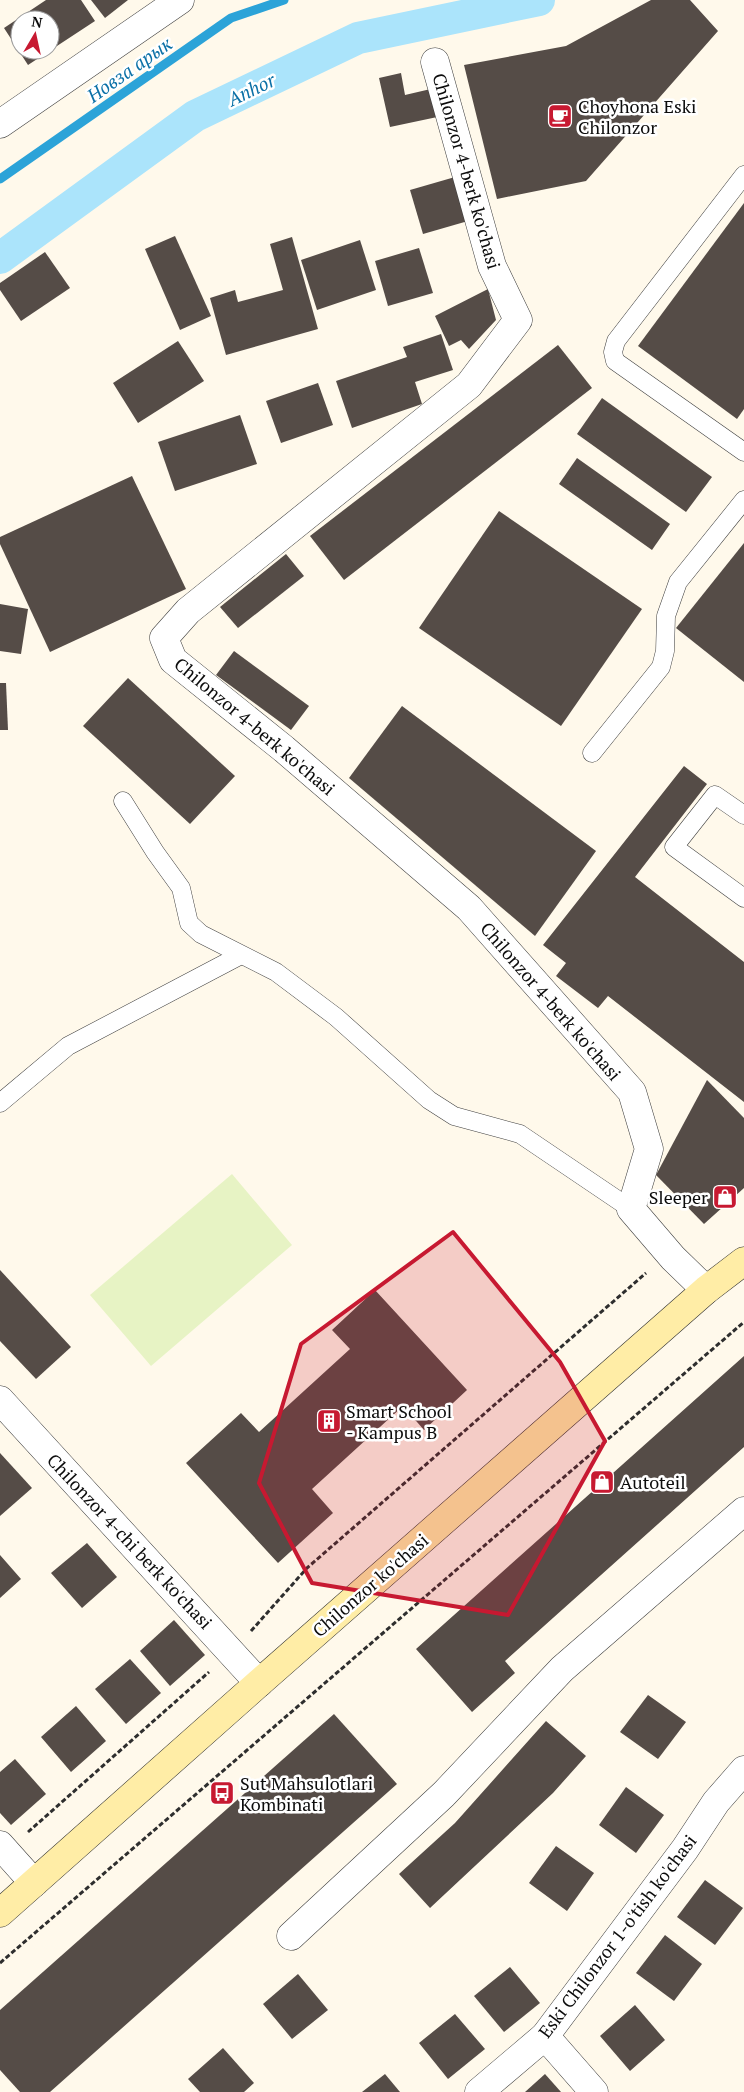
<svg xmlns="http://www.w3.org/2000/svg" width="744" height="2092" font-family="'PT Serif',serif">
	<style>
		.pitch { fill: #e7f3c4 }
		.lines { fill: none; stroke-linecap: round; stroke-linejoin: round }
		.stream { stroke: #2ca3d8; stroke-width: 9 }
		.canal { stroke: #abe4fb; stroke-width: 32 }
		.building { fill: #554c47; fill-rule: evenodd }
		.service-casing { stroke: #3f3f3f; stroke-width: 19 }
		.minor-casing { stroke: #3f3f3f; stroke-width: 29 }
		.secondary-casing { stroke: #2e2e2e; stroke-width: 29 }
		.path { stroke: #2e2e2e; stroke-width: 3; stroke-dasharray: 5 2.5; stroke-linecap: butt }
		.service { stroke: #fff; stroke-width: 18 }
		.minor { stroke: #fff; stroke-width: 28 }
		.secondary { stroke: #ffeda6; stroke-width: 28 }
		.marked { fill: #c71931; fill-opacity: 0.2; stroke: #c71931; stroke-width: 4; stroke-linejoin: round }
		.labels { text-anchor: middle; dominant-baseline: central; stroke-width: 5; stroke-linejoin: round; paint-order: stroke }
		.poi-label { font-size: 18px; fill: #0c0c0c; stroke: #fff; text-anchor: start }
		.street-label { font-size: 18px; fill: #0c0c0c; stroke: #fff }
		.water-label { font-size: 19px; font-style: italic; fill: #0c71a7; stroke: #fff }
	</style>
	<rect width="100%" height="100%" fill="#fff9eb"/>
	<path class="pitch" d="M232,1174L292,1245L151,1366L90,1295Z"/>
	<g class="lines">
		<path class="stream" d="M0,179L231,18L284,0"/>
		<path class="canal" d="M0,258L195,116L358,38L539,0"/>
	</g>
	<g class="building">
		<path d="M46,0H81L95,21L28,65L4,28ZM20,20H50V50H20Z"/>
		<path d="M91,0H128L105,18Z"/>
		<path d="M651,0H690L718,31L586,181L497,199L464,65L566,46Z"/>
		<path d="M401,73L405,95L435,88L442,116L390,127L379,78Z"/>
		<path d="M455,177L468,221L423,234L410,190Z"/>
		<path d="M744,203V409L737,419L638,346Z"/>
		<path d="M175,236L211,316L180,330L145,249Z"/>
		<path d="M292,237L318,329L226,355L210,298L235,290L238,302L283,290L270,244Z"/>
		<path d="M360,240L376,290L317,310L301,260Z"/>
		<path d="M419,248L433,293L388,306L375,261Z"/>
		<path d="M45,252L70,288L21,321L0,290V283Z"/>
		<path d="M488,289L496,320L469,349L461,340L449,346L435,316Z"/>
		<path d="M441,334L453,370L415,382L422,404L352,428L336,381L407,357L403,347Z"/>
		<path d="M178,341L204,381L138,423L113,383Z"/>
		<path d="M558,345L592,388L344,580L310,536Z"/>
		<path d="M318,383L333,425L281,443L266,401Z"/>
		<path d="M602,398L712,477L686,512L577,434Z"/>
		<path d="M240,415L257,464L175,491L158,442Z"/>
		<path d="M577,458L670,524L652,550L559,484Z"/>
		<path d="M132,476L186,589L50,652L0,544V537Z"/>
		<path d="M499,511L642,609L561,726L419,628Z"/>
		<path d="M744,543V682L676,628Z"/>
		<path d="M286,554L304,576L238,628L220,607Z"/>
		<path d="M0,604L28,609L21,654L0,651Z"/>
		<path d="M234,651L309,706L291,730L216,675Z"/>
		<path d="M128,678L235,776L190,824L83,726Z"/>
		<path d="M0,683H6L8,730H0Z"/>
		<path d="M402,706L596,851L535,936L349,778Z"/>
		<path d="M684,766L707,784L635,877L744,962V1102L608,996L598,1008L556,976L566,963L543,945Z"/>
		<path d="M707,1080L744,1118V1188L704,1224L656,1175Z"/>
		<path d="M0,1270L71,1347L36,1379L0,1341Z"/>
		<path d="M375,1290L467,1390L424,1430L403,1406L312,1489L333,1513L278,1563L186,1463L241,1413L259,1432L350,1349L332,1330Z"/>
		<path d="M744,1356V1447L505,1661L515,1673L472,1712L416,1649Z"/>
		<path d="M0,1453L32,1488L0,1516Z"/>
		<path d="M87,1543L117,1577L82,1608L51,1573Z"/>
		<path d="M0,1555L21,1579L0,1598Z"/>
		<path d="M174,1620L205,1655L170,1686L140,1651Z"/>
		<path d="M130,1659L161,1693L126,1724L95,1689Z"/>
		<path d="M648,1695L686,1722L658,1759L620,1732Z"/>
		<path d="M76,1706L106,1741L71,1772L41,1737Z"/>
		<path d="M334,1714L397,1784L50,2092H20L0,2070V2010Z"/>
		<path d="M546,1721L586,1756L553,1793L430,1908L399,1874L455,1823Z"/>
		<path d="M15,1759L46,1794L11,1825L0,1813V1772Z"/>
		<path d="M626,1787L664,1815L636,1853L599,1825Z"/>
		<path d="M556,1846L594,1873L567,1911L529,1883Z"/>
		<path d="M705,1880L743,1908L715,1945L677,1917Z"/>
		<path d="M665,1935L702,1964L674,2001L636,1973Z"/>
		<path d="M510,1967L540,2003L504,2032L474,1996Z"/>
		<path d="M298,1974L328,2010L292,2039L263,2004Z"/>
		<path d="M635,2005L665,2040L630,2071L600,2036Z"/>
		<path d="M455,2014L485,2049L448,2079L419,2043Z"/>
		<path d="M223,2048L254,2083L244,2092H200L188,2079Z"/>
		<path d="M385,2074L400,2092H362Z"/>
		<path d="M545,2074L561,2092H525Z"/>
	</g>
	<g class="lines">
		<defs>
			<g id="service">
				<path d="M744,175L616,341L613,352L615,361L744,452"/>
				<path d="M592,753L661,667L665,651L666,616L678,582L744,500"/>
				<path d="M123,801L155,852L181,888L189,923L201,934L276,972L336,1017L429,1100L454,1116L520,1134L631,1209"/>
				<path d="M744,815L715,795L674,847L744,898"/>
				<path d="M0,1103L68,1046L241,955"/>
			</g>
			<g id="minor">
				<path d="M435,62L492,266L518,320L469,385L188,611L164,638L173,660L284,749L469,908L632,1092L649,1149L631,1209L673,1258L706,1290"/>
				<path d="M0,124L180,0"/>
				<path d="M0,1400L259,1683"/>
				<path d="M0,1845L34,1883"/>
				<path d="M291,1936L444,1794L562,1669L744,1511"/>
				<path d="M545,2036L594,2092"/>
				<path d="M479,2092L545,2036L685,1849L716,1802L744,1770"/>
			</g>
			<path id="secondary" d="M0,1913L259,1683L706,1290L744,1261"/>
		</defs>
		<use href="#service" class="service-casing"/>
		<use href="#minor" class="minor-casing"/>
		<use href="#secondary" class="secondary-casing"/>
		<g class="path">
			<path d="M251,1631L307,1568L646,1273"/>
			<path d="M28,1832L209,1672"/>
			<path d="M0,1963L744,1322"/>
		</g>
		<use href="#service" class="service"/>
		<use href="#minor" class="minor"/>
		<use href="#secondary" class="secondary"/>
	</g>
	<path class="marked" d="M453,1232L560,1362L605,1441L508,1615L312,1583L259,1483L301,1344Z"/>
	<defs>
		<symbol id="cafe-square" viewBox="-11 -11 22 22"><rect x="-9" y="-9" width="18" height="18" rx="4" fill="#c71931" stroke="#fff"/><path d="M-5.5-4.5H6V0H3Q3 3.5 0 3.5H-2.5Q-5.5 3.5-5.5 0ZM3-3.2v2h1.7v-2ZM-6 4.5H4V6H-6Z" fill="#fff"/></symbol>
		<symbol id="shop-square" viewBox="-11 -11 22 22"><rect x="-9" y="-9" width="18" height="18" rx="4" fill="#c71931" stroke="#fff"/><path d="M-5-2.5h2.3a2.7 3.5 0 0 1 5.4 0H5L5.5 6h-11ZM-1.5-2.5h3a1.5 2.3 0 0 0-3 0Z" fill="#fff"/></symbol>
		<symbol id="building-square" viewBox="-11 -11 22 22"><rect x="-9" y="-9" width="18" height="18" rx="4" fill="#c71931" stroke="#fff"/><path d="M-4-6H4V6H1V3H-1V6H-4ZM-2.5-4.3h1.7v1.8h-1.7ZM.8-4.3h1.7v1.8H.8ZM-2.5-1h1.7V.8h-1.7ZM.8-1h1.7V.8H.8Z" fill="#fff"/></symbol>
		<symbol id="bus-square" viewBox="-11 -11 22 22"><rect x="-9" y="-9" width="18" height="18" rx="4" fill="#c71931" stroke="#fff"/><path d="M-5-6H5V4H4V6H2V4H-2V6H-4V4H-5ZM-3.5-4V0h7V-4ZM-3.5 1.2v1.5H-2V1.2ZM2 1.2v1.5H3.5V1.2Z" fill="#fff"/></symbol>
	</defs>
	<g fill-rule="evenodd">
		<use href="#cafe-square" x="546" y="102" width="28" height="28"/>
		<use href="#shop-square" x="711" y="1183" width="28" height="28"/>
		<use href="#building-square" x="315" y="1407" width="28" height="28"/>
		<use href="#shop-square" x="588" y="1468" width="28" height="28"/>
		<use href="#bus-square" x="208" y="1779" width="28" height="28"/>
	</g>
	<g class="labels">
		<g class="poi-label">
			<text x="578" y="106">Choyhona Eski<tspan x="578" dy="21">Chilonzor</tspan></text>
			<text x="708" y="1197" text-anchor="end">Sleeper</text>
			<text x="346" y="1411">Smart School<tspan x="346" dy="21">- Kampus B</tspan></text>
			<text x="620" y="1482">Autoteil</text>
			<text x="240" y="1783">Sut Mahsulotlari<tspan x="240" dy="21">Kombinati</tspan></text>
		</g>
		<g class="street-label">
			<text transform="translate(467 171) rotate(74)">Chilonzor 4-berk ko'chasi</text>
			<text transform="translate(255 726) rotate(40)">Chilonzor 4-berk ko'chasi</text>
			<text transform="translate(551 1001) rotate(49)">Chilonzor 4-berk ko'chasi</text>
			<text transform="translate(130 1541) rotate(47)">Chilonzor 4-chi berk ko'chasi</text>
			<text transform="translate(370 1585) rotate(-41)">Chilonzor ko'chasi</text>
			<text transform="translate(617 1936) rotate(-53)">Eski Chilonzor 1-o'tish ko'chasi</text>
		</g>
		<g class="water-label">
			<text transform="translate(129 69) rotate(-35)">Новза арык</text>
			<text transform="translate(251 89) rotate(-26)">Anhor</text>
		</g>
	</g>
	<g transform="translate(35 35) rotate(9)"><circle r="24" fill="#ffffff" stroke="#9e9e9e"/>
	<path d="M0-4L9 19L0 12L-9 19Z" fill="#c71931"/>
	<text y="-8" font-size="14" font-weight="bold" text-anchor="middle" fill="#0c0c0c">N</text>
	</g>
</svg>
